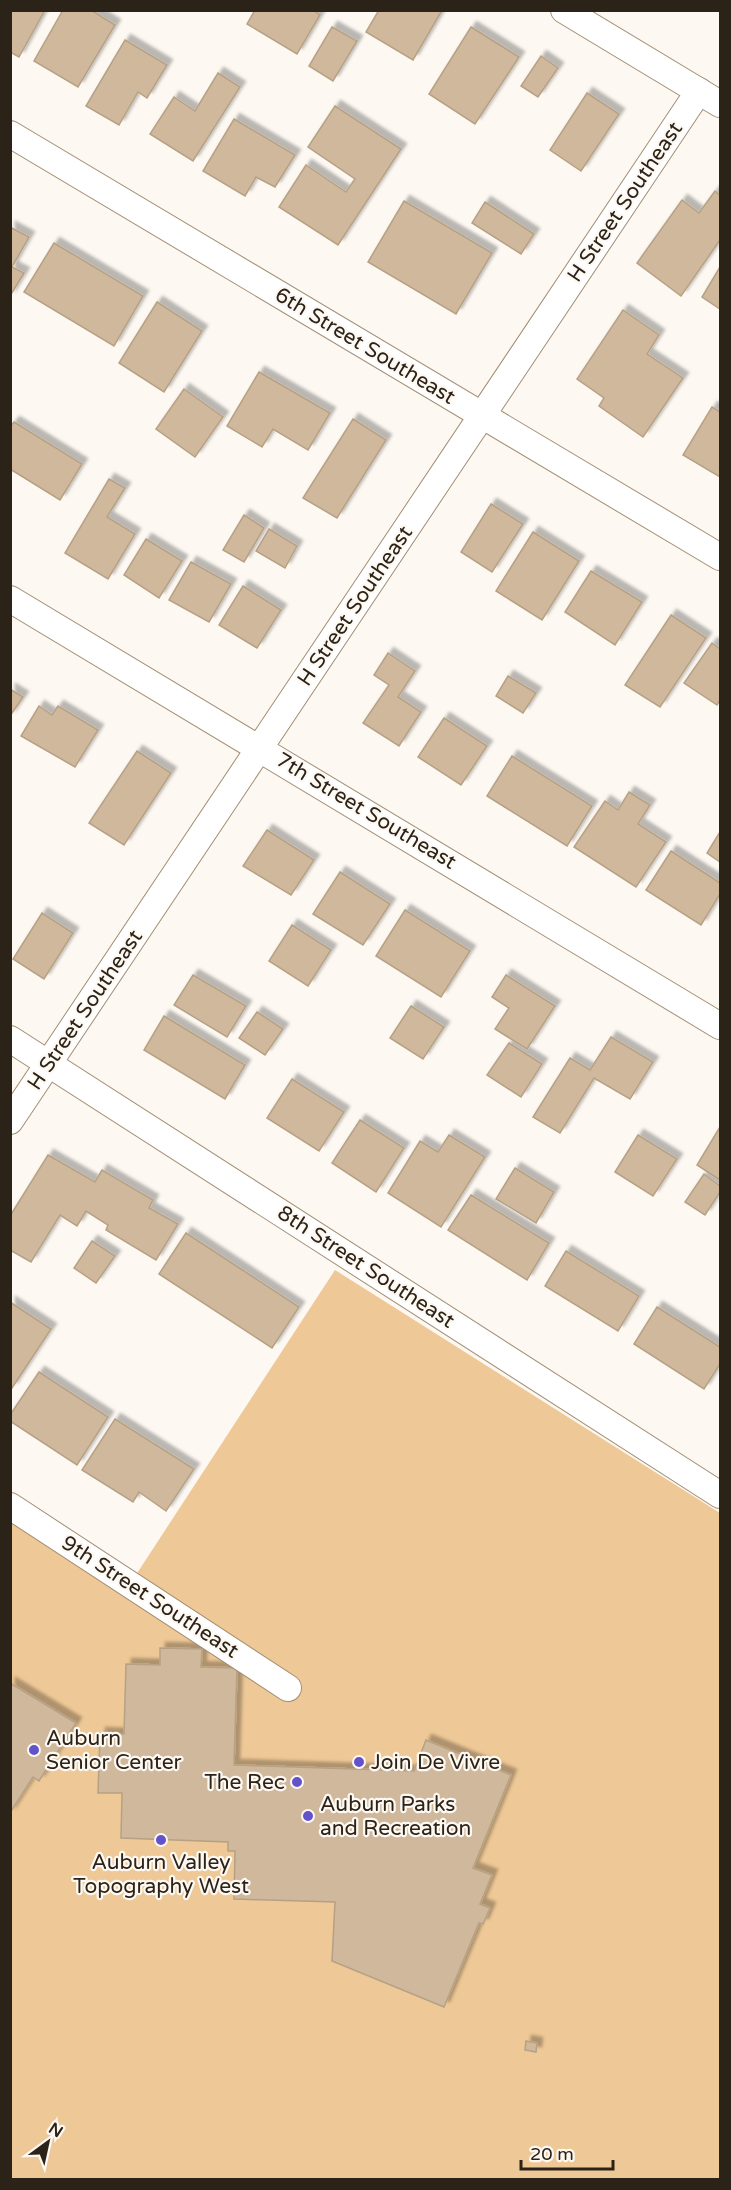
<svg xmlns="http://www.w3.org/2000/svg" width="731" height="2190" font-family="'Varela Round',sans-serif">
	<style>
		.green { fill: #eec896 }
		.building { fill: #cfb89b; stroke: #b7a184; stroke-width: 1.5; filter: url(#shadow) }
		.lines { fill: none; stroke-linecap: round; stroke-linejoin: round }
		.street-casing { stroke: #a48e72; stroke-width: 28 }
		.street { stroke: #fff; stroke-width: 26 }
		.poi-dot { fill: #6252cb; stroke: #fdf8f2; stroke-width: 2 }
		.labels { text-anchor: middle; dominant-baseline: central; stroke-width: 4.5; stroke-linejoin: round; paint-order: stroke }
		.street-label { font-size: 21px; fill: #2c2318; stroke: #fdf8f2 }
		.poi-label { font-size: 21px; fill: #2c2318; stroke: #fdf8f2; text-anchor: start }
	</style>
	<defs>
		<filter id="shadow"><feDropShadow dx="5.5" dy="-5.5" stdDeviation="1.5" flood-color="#0004"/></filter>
	</defs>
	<rect width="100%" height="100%" fill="#fdf8f2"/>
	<path class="green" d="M335,1270L720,1513V2179H11L10,1507L130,1584Z"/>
	<g class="building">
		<path d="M10,10H45L19,57L10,52Z"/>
		<path d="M63,10H91L115,25L78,87L34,61Z"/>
		<path d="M255,10H313L320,15L297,54L247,24Z"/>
		<path d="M379,10H439L441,12L413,60L366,32Z"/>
		<path d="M332,27L357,41L333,81L309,66Z"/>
		<path d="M471,27L519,57L475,124L429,94Z"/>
		<path d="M125,40L167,65L147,98L138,92L119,125L86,106Z"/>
		<path d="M541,56L558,68L538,97L521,86Z"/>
		<path d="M218,73L240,87L193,161L150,134L174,97L195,111Z"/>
		<path d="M587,93L619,114L581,171L550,150Z"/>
		<path d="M335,106L401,149L338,245L279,207L306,165L346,192L355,179L308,147Z"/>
		<path d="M234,119L295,155L275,187L256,177L245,196L203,171Z"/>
		<path d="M715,191L720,195V240L681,296L637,263L682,200L699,213Z"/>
		<path d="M404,201L492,253L456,314L368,262Z"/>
		<path d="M485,202L534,234L521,254L472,223Z"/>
		<path d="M10,227L29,237L12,267L24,273L10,296Z"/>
		<path d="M54,243L143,296L114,346L24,292Z"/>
		<path d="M720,267V309L702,297Z"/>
		<path d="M157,302L202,331L164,392L119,363Z"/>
		<path d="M623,310L659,335L647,354L683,378L643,437L599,406L604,398L577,379Z"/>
		<path d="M259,372L330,413L308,450L273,429L262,447L227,426Z"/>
		<path d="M184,389L223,417L195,457L156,429Z"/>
		<path d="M712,407L720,412V477L683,455Z"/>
		<path d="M353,419L386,440L337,518L303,498Z"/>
		<path d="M14,422L82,464L60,500L10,469V427Z"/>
		<path d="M109,479L125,488L107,517L135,534L108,579L65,553Z"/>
		<path d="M491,504L523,524L492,572L461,552Z"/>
		<path d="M244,515L264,528L244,562L223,550Z"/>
		<path d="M269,529L297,546L285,568L256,551Z"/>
		<path d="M533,532L579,561L542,620L496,591Z"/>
		<path d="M146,539L182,561L159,598L124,575Z"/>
		<path d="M191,562L231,584L209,622L169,600Z"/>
		<path d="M591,571L642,602L615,645L565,612Z"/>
		<path d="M243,586L281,610L257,648L219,625Z"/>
		<path d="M671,615L706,638L660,707L625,685Z"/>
		<path d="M712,643L720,649V700L717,705L684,683Z"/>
		<path d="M388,653L415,671L398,697L421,712L399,746L363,723L389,685L374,675Z"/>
		<path d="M508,676L536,693L523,713L496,696Z"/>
		<path d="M10,689L23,697L10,716Z"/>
		<path d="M39,706L52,715L58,706L98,730L75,767L21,736Z"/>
		<path d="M444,718L487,746L461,785L418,757Z"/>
		<path d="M137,751L171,773L124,845L89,823Z"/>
		<path d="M512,756L592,806L567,846L487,796Z"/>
		<path d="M629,792L650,805L638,824L666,842L636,887L574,847L605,801L618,810Z"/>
		<path d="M267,830L314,860L291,895L243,866Z"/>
		<path d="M720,832V862L707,853Z"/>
		<path d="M671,851L720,883V894L701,925L646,890Z"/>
		<path d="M340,872L390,904L363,945L313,914Z"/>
		<path d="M405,910L470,951L441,997L376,956Z"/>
		<path d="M42,913L73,933L44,979L13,959Z"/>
		<path d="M292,925L331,950L308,986L269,961Z"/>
		<path d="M193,975L246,1006L227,1037L174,1005Z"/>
		<path d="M506,975L555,1006L527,1049L495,1029L509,1008L492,997Z"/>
		<path d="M411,1006L444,1027L423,1059L390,1038Z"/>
		<path d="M257,1012L283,1029L265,1055L239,1038Z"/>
		<path d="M164,1016L245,1065L225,1099L144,1050Z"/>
		<path d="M611,1037L653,1062L630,1099L594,1078L560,1133L533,1117L570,1058L590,1070Z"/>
		<path d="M509,1043L542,1064L521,1097L487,1075Z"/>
		<path d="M292,1079L344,1112L319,1151L267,1118Z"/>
		<path d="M360,1120L404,1148L376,1192L332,1163Z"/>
		<path d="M720,1127V1180L697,1165Z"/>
		<path d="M449,1135L485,1157L441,1227L388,1193L420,1141L438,1152Z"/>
		<path d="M638,1135L677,1159L653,1196L615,1172Z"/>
		<path d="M48,1155L95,1182L102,1170L153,1200L149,1208L178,1224L156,1260L106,1230L108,1225L86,1211L77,1226L60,1215L31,1262L10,1250V1216Z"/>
		<path d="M515,1168L554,1192L536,1223L496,1199Z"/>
		<path d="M704,1174L720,1186V1192L705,1215L685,1202Z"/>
		<path d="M471,1195L549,1243L527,1280L448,1230Z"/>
		<path d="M186,1233L299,1307L272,1348L159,1274Z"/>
		<path d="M92,1241L115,1256L96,1283L74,1268Z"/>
		<path d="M566,1251L639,1296L618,1331L545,1286Z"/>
		<path d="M10,1302L51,1329L12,1388L10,1387Z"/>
		<path d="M657,1307L720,1347V1364L704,1389L634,1344Z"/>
		<path d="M39,1372L108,1417L77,1465L10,1421V1415Z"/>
		<path d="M115,1419L194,1469L166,1511L139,1492L133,1502L82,1470Z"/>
		<path d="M160,1648L202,1649L201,1667L237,1668L234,1765L414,1771L426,1740L511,1775L473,1868L492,1875L480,1904L490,1908L483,1924L479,1923L444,2007L332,1961L335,1902L234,1899L235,1851H228V1842L121,1838L122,1793H98L100,1733L124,1734L126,1664L160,1665Z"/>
		<path d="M10,1683L76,1723L39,1781L33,1777L10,1813Z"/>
		<path d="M526,2041L537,2043L536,2052L525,2050Z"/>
	</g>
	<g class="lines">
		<defs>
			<g id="street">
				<path d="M564,10L720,104"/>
				<path d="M10,134L720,557"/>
				<path d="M10,599L720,1026"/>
				<path d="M10,1039L720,1495"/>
				<path d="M10,1121L699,91"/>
				<path d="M10,1506L288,1688"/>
			</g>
		</defs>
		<use href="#street" class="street-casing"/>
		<use href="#street" class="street"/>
	</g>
	<g class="poi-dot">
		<circle cx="34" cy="1750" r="6"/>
		<circle cx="359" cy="1762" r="6"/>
		<circle cx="297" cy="1782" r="6"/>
		<circle cx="308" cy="1816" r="6"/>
		<circle cx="161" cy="1840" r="6"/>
	</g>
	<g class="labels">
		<g class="street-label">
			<text transform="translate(625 202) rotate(-56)">H Street Southeast</text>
			<text transform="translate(365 346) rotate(31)">6th Street Southeast</text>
			<text transform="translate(355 606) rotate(-56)">H Street Southeast</text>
			<text transform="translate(366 811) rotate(31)">7th Street Southeast</text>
			<text transform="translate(85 1010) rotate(-56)">H Street Southeast</text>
			<text transform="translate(366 1267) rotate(33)">8th Street Southeast</text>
			<text transform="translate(150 1597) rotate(33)">9th Street Southeast</text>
		</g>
		<g class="poi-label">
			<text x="46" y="1738">Auburn<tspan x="46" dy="24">Senior Center</tspan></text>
			<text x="371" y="1762">Join De Vivre</text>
			<text x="285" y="1782" text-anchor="end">The Rec</text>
			<text x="320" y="1804">Auburn Parks<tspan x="320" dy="24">and Recreation</tspan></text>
			<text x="161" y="1862" text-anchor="middle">Auburn Valley<tspan x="161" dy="24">Topography West</tspan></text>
		</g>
	</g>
	<rect width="731" height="2190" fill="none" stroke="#2c2318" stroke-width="24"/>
	<g transform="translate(48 2142) rotate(33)" stroke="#fdf8f2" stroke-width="4.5" paint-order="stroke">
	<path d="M0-4.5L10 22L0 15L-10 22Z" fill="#2c2318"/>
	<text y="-9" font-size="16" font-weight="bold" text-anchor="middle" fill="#2c2318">N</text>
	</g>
	<path d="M521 2160v9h92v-9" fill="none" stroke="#2c2318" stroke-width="3"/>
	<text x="530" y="2160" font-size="18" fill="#2c2318" stroke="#fdf8f2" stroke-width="4.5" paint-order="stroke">20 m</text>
</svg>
